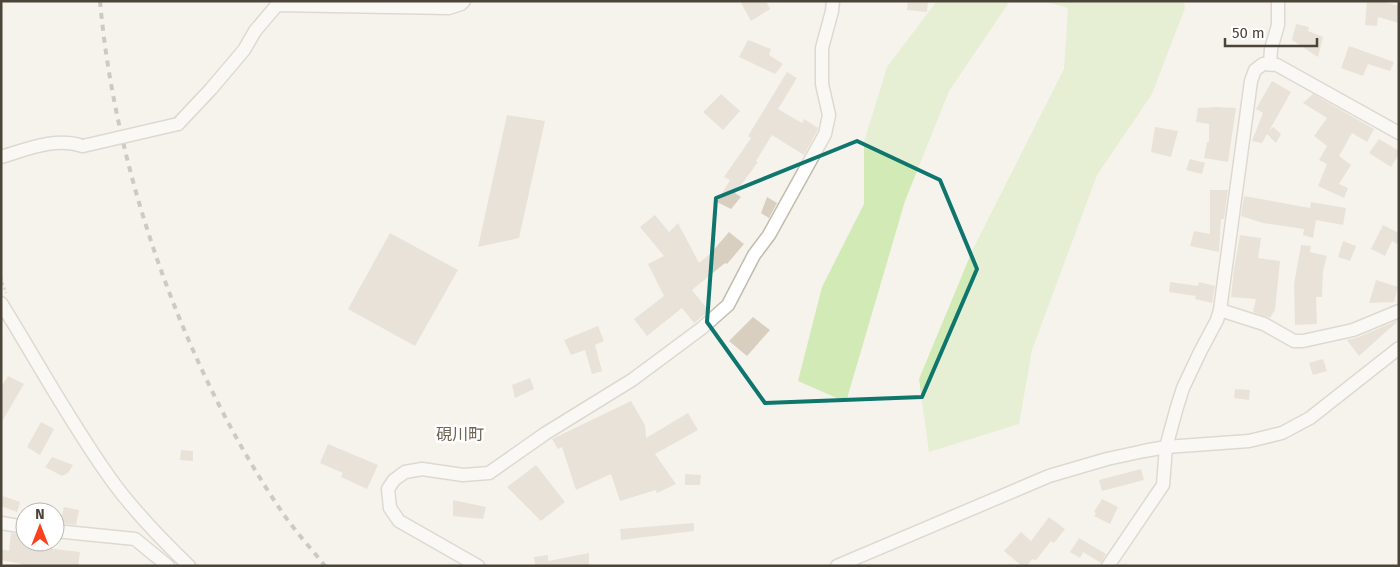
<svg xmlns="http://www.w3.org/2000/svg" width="1400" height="567" font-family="'Fira Sans','Noto Sans JP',sans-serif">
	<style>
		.green { fill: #d2eab5 }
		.building { fill: #d8cfc1 }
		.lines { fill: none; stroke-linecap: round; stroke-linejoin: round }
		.minor-casing { stroke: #c2bbae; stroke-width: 15 }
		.path { stroke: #c4b79f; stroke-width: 2.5; stroke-dasharray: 2.5 2.5; stroke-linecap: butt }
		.minor { stroke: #fff; stroke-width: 12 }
		.rail { stroke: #9a9a9a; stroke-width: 4; stroke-dasharray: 6 6; stroke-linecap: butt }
		.minor-bridge-casing { stroke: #c2bbae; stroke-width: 15; stroke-linecap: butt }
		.minor-bridge { stroke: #fff; stroke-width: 12 }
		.marked { fill: none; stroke: #0f766e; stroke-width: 4; stroke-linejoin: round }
		.labels { text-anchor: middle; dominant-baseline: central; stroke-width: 5; stroke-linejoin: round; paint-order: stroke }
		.quarter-label { font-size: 16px; fill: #6e6250; stroke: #fff }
	</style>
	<rect width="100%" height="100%" fill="#f6f3ec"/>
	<g class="green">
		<path d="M937,1H1010L949,91L905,201L846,402L798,381L822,287L864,204V142L887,67Z"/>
		<path d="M1044,1H1184L1185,8L1152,94L1097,175L1032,350L1019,424L929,452L919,379L973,249L1064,69L1068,8Z"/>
	</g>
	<g class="building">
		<path d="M740,1H766L770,9L751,21Z"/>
		<path d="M908,1H928L927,12L907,10Z"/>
		<path d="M1367,1H1381L1399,6V23L1378,17L1377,26L1365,25Z"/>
		<path d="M1296,24L1309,27L1308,31L1323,37L1318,57L1292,40Z"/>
		<path d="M748,40L771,49L769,55L783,64L775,74L739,57Z"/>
		<path d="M1349,46L1394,62L1390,71L1368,64L1363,76L1341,68Z"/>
		<path d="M787,72L797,78L778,109L802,123L804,119L818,128L817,131L804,155L772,135L756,161L758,162L735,193L741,197L731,209L717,202L730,180L724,177L751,138L748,136Z"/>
		<path d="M1272,81L1291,92L1269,131L1273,127L1281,134L1276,143L1267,134L1262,143L1252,141L1263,113L1256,109Z"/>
		<path d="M721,94L740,111L723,130L703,112Z"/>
		<path d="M1313,94L1374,129L1367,142L1352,133L1339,156L1351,165L1339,184L1348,188L1344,198L1318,186L1327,164L1319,160L1327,146L1314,136L1327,118L1303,103Z"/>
		<path d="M1217,107L1236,108L1228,162L1204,158L1207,142H1209V124L1196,122L1198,108Z"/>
		<path d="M507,115L545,121L519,238L478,247Z"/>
		<path d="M1155,127L1178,131L1171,157L1151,152Z"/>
		<path d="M1379,139L1399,151V154L1391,167L1369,153Z"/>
		<path d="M1190,159L1205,163L1202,174L1186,170Z"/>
		<path d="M1210,190H1228L1224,219H1221L1219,252L1190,246L1194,231L1210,234Z"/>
		<path d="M1244,196L1310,208L1311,202L1346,208L1343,225L1316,220L1313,238L1303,235L1304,229L1263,223L1241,216Z"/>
		<path d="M767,197L777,203L769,218L761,213Z"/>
		<path d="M655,215L669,232L678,223L699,263L710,254L729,232L744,244L727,264L725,263L692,290L709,311L694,323L682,308L647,336L634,319L664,296L648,264L664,256L640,227Z"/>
		<path d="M1383,225L1399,233V245L1392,241L1385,256L1371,249Z"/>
		<path d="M390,233L458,270L415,346L348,309Z"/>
		<path d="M1240,235L1261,238L1258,258L1280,261L1275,310L1270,318L1253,312L1256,299L1231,297L1234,269Z"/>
		<path d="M1343,241L1356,246L1350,261L1338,257Z"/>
		<path d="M1301,245L1311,246L1310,252L1327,256L1323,271L1322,297H1316L1317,324L1295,325L1294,284Z"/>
		<path d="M1376,280L1398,287L1394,302L1369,303Z"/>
		<path d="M1170,282L1198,286L1199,282L1215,286L1212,303L1195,299L1196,296L1169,292Z"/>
		<path d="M753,317L770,330L747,356L729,341Z"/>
		<path d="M1399,320L1359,356L1347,340L1356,338Z"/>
		<path d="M598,326L604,341L595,345L602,371L592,374L585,350L571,355L564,340Z"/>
		<path d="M1323,359L1327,371L1313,375L1309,363Z"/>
		<path d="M8,376L24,384L1,423V387Z"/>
		<path d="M530,378L534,389L515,398L512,385Z"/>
		<path d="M1235,389L1250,390L1249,400L1234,398Z"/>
		<path d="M631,401L645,425L646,438L688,413L698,430L655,454L676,484L657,493L656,490L620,501L611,474L576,490L562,447L558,449L552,439Z"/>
		<path d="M41,422L54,429L40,455L27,447Z"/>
		<path d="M328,444L378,465L367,489L341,477L343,473L320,463Z"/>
		<path d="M181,450L193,451V461L180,460Z"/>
		<path d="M52,457L73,465L68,473L62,476L45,467Z"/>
		<path d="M536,465L565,502L541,521L507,487Z"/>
		<path d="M1141,469L1144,480L1102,491L1099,480Z"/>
		<path d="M685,474L701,475L700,485H685Z"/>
		<path d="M3,496L20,502L17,512L1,506Z"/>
		<path d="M1102,499L1118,507L1110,524L1094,516L1096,513L1094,512Z"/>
		<path d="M453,500L486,507L483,519L453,516Z"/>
		<path d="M64,507L79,510L76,525L60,523Z"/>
		<path d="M1049,517L1065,529L1054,543L1051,541L1036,560L1032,559L1027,566H1022L1004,551L1021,532L1031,541Z"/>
		<path d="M694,523V531L621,540L620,529Z"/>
		<path d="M11,533L25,535V542H29V546L80,552L78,566L27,565L1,560V549L9,551Z"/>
		<path d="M1079,538L1106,554L1101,563L1083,552L1080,558L1070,552Z"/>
		<path d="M589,553V566H535L534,557L548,555V561Z"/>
	</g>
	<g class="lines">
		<defs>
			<g id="minor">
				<path d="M1270,64L1271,49L1278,25V1"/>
				<path d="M178,124L211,89L244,50L255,31L277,5L449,8L461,4L464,1"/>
				<path d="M1,157C28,149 55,137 83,146"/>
				<path d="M1,303C37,361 70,422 110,478C132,509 161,539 189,566"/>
				<path d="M1220,310L1264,324L1294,341H1303L1353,330L1399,311"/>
				<path d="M1,523L25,527"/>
				<path d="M55,531L135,539L168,566"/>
				<path d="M478,566L399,521L390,508L388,489L394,480L405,472L422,469L463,475L489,473L546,433L632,380L702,328L728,305L754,255L769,235L825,134L829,115L822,84V48L832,11L833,1"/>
				<path d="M837,566L1049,476L1107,459L1144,451L1166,447L1249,441L1282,433L1310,418L1399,348"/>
				<path d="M1108,566L1163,485L1166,447L1177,407L1183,388L1200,352L1217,320L1220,310L1251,81L1255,70L1263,64L1277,65L1399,133"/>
			</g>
		</defs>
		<use href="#minor" class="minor-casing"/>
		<path class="path" d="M1,278L6,293"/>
		<use href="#minor" class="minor"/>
		<path class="rail" d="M100,1C115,173 184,367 280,509C293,529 310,547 325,566"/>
		<defs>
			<path id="minor-bridge" d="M83,146L178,124"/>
		</defs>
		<use href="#minor-bridge" class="minor-bridge-casing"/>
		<use href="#minor-bridge" class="minor-bridge"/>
	</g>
	<path d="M0 0H1400V567H0ZM857,141L940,180L977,269L922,397L765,403L707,322L716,198Z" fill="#f6f3ec" fill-opacity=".55" fill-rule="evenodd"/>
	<path class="marked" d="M857,141L940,180L977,269L922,397L765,403L707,322L716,198Z"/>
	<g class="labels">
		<g class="quarter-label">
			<text x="460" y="434">硯川町</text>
		</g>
	</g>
	<rect width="1400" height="567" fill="none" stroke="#4b4439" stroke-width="5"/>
	<g transform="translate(40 527)"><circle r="24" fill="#ffffff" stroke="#b7b4b0"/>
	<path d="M0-4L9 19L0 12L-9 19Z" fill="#fc3f1d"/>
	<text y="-8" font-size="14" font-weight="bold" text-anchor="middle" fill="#4b4439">N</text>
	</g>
	<path d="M1225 38v8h92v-8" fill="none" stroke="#4b4439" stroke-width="2.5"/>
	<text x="1232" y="38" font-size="15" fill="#4b4439" stroke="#ffffff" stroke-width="4" paint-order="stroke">50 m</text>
</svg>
